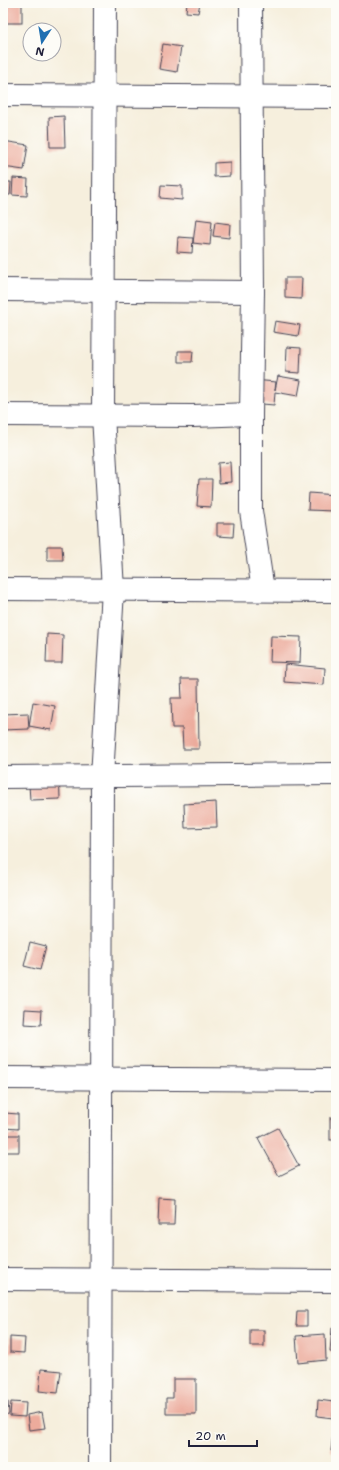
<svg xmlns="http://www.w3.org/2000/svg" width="339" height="1470" font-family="'Shantell Sans',sans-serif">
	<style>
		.building { fill: #ecab9c }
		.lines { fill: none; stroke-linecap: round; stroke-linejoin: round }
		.minor-casing { stroke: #424153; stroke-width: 24 }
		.minor { stroke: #fff; stroke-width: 22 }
	</style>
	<rect width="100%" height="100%" fill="#fdfcf7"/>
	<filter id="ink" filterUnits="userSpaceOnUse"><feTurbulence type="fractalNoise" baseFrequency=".025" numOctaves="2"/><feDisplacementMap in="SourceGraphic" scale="8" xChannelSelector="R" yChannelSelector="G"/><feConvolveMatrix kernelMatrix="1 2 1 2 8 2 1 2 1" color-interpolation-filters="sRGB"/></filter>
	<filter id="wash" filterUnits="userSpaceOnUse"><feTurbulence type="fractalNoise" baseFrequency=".012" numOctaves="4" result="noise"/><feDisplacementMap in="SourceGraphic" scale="16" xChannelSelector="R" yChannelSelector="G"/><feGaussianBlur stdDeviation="0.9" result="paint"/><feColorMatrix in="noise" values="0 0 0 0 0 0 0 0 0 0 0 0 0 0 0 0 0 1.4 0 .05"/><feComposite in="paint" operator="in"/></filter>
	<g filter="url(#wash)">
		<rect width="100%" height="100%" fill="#f6efdd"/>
		<g id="blocks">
			<g class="building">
				<rect x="3" y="3" width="19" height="20"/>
				<path d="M187,3H200L198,13L186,12Z"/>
				<path d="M163,44L181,47L177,72L159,69Z"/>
				<path d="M64,116L65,147H50L49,117Z"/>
				<path d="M3,141L28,145L24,170L3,167Z"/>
				<path d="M230,162V176L214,177V163Z"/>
				<path d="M13,178L28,179L27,196L12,195Z"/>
				<path d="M3,182H11L10,195H3Z"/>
				<path d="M161,185L182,186V200L160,198Z"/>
				<path d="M196,219L212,221L210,245L193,243Z"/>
				<path d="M215,222L230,224L229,238L213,236Z"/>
				<path d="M178,237L193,238L192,253L177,252Z"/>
				<path d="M285,278H302L301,299L285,298Z"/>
				<path d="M275,321L300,325L298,336L273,332Z"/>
				<path d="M287,347L301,348L300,373L286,372Z"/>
				<path d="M178,351H193L192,362H178Z"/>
				<path d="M278,376L301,380L298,396L275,392L274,405L251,403L253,380L276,382L275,390Z"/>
				<path d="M230,462L231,482L219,483L218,463Z"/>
				<path d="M199,479H212L211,507L197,506Z"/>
				<path d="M309,493L335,495L334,511L308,510Z"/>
				<path d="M217,523H234L233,537L217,536Z"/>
				<path d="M47,546H62L63,560H47Z"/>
				<path d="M47,634L63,635L62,663H46Z"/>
				<path d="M271,636L301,637L300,663L270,662Z"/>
				<path d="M285,664L325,668L324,685L284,682Z"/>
				<path d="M181,679H198L199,749H183L182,728H172L171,698H182Z"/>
				<path d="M33,702L55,706L51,730L29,726Z"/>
				<path d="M28,713L29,729L3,730V714Z"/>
				<path d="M59,769L60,799L30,800L28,770Z"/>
				<path d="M216,802L217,827L185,828L184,804Z"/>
				<path d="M30,942L46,946L40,970L24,966Z"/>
				<path d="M25,1009L42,1010L41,1025L24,1024Z"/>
				<path d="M5,1113L18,1114V1129L4,1128Z"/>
				<rect x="330" y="1118" width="6" height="22"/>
				<path d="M278,1128L299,1166L279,1176L258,1138Z"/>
				<rect x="5" y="1135" width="14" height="17"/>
				<path d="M159,1198L175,1199L174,1225H158Z"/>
				<path d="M297,1311H307V1326H296Z"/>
				<path d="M332,1328L336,1329V1353L330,1352Z"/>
				<rect x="250" y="1330" width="14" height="16"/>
				<path d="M325,1334L326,1360L298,1363L296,1336Z"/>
				<path d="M10,1337L25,1338L24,1353L10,1352Z"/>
				<path d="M41,1369L61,1371L58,1393L39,1391Z"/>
				<path d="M173,1379H196V1414H166V1398H173Z"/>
				<path d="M318,1400L334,1402L333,1418L317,1416Z"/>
				<path d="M3,1402H8L9,1414L3,1415Z"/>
				<path d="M11,1402L26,1403L25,1417L10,1416Z"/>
				<path d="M42,1412L45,1428L29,1430L27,1415Z"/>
				<path d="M333,1433L336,1434V1452L331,1451Z"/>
			</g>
		</g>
	</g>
	<g filter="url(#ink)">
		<use href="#blocks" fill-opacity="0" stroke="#424153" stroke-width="1"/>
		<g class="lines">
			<defs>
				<g id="minor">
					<path d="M251,3L253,292L251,414V511L263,590"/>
					<path d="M3,95L336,97"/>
					<path d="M3,290L253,292"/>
					<path d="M3,415L193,416L251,414"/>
					<path d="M3,589L336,591"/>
					<path d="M3,777L336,774"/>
					<path d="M3,1078L336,1080"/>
					<path d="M3,1279L336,1281"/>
					<path d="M100,1467L102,777L113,590L103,415L105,3"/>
				</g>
			</defs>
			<use href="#minor" class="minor-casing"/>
			<use href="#minor" class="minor"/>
		</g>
	</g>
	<rect width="339" height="1470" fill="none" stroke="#fdfcf7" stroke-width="16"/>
	<g transform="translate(42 42) rotate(192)"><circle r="19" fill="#fdfcf7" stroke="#a5a5ac"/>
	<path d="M0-3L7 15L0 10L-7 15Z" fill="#1f6fb2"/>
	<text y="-6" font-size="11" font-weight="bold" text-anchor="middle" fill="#22223b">N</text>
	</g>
	<path d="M189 1440v6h68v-6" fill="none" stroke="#22223b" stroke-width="2"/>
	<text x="195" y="1440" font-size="12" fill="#22223b" stroke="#fdfcf7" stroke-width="3" paint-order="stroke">20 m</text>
</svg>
